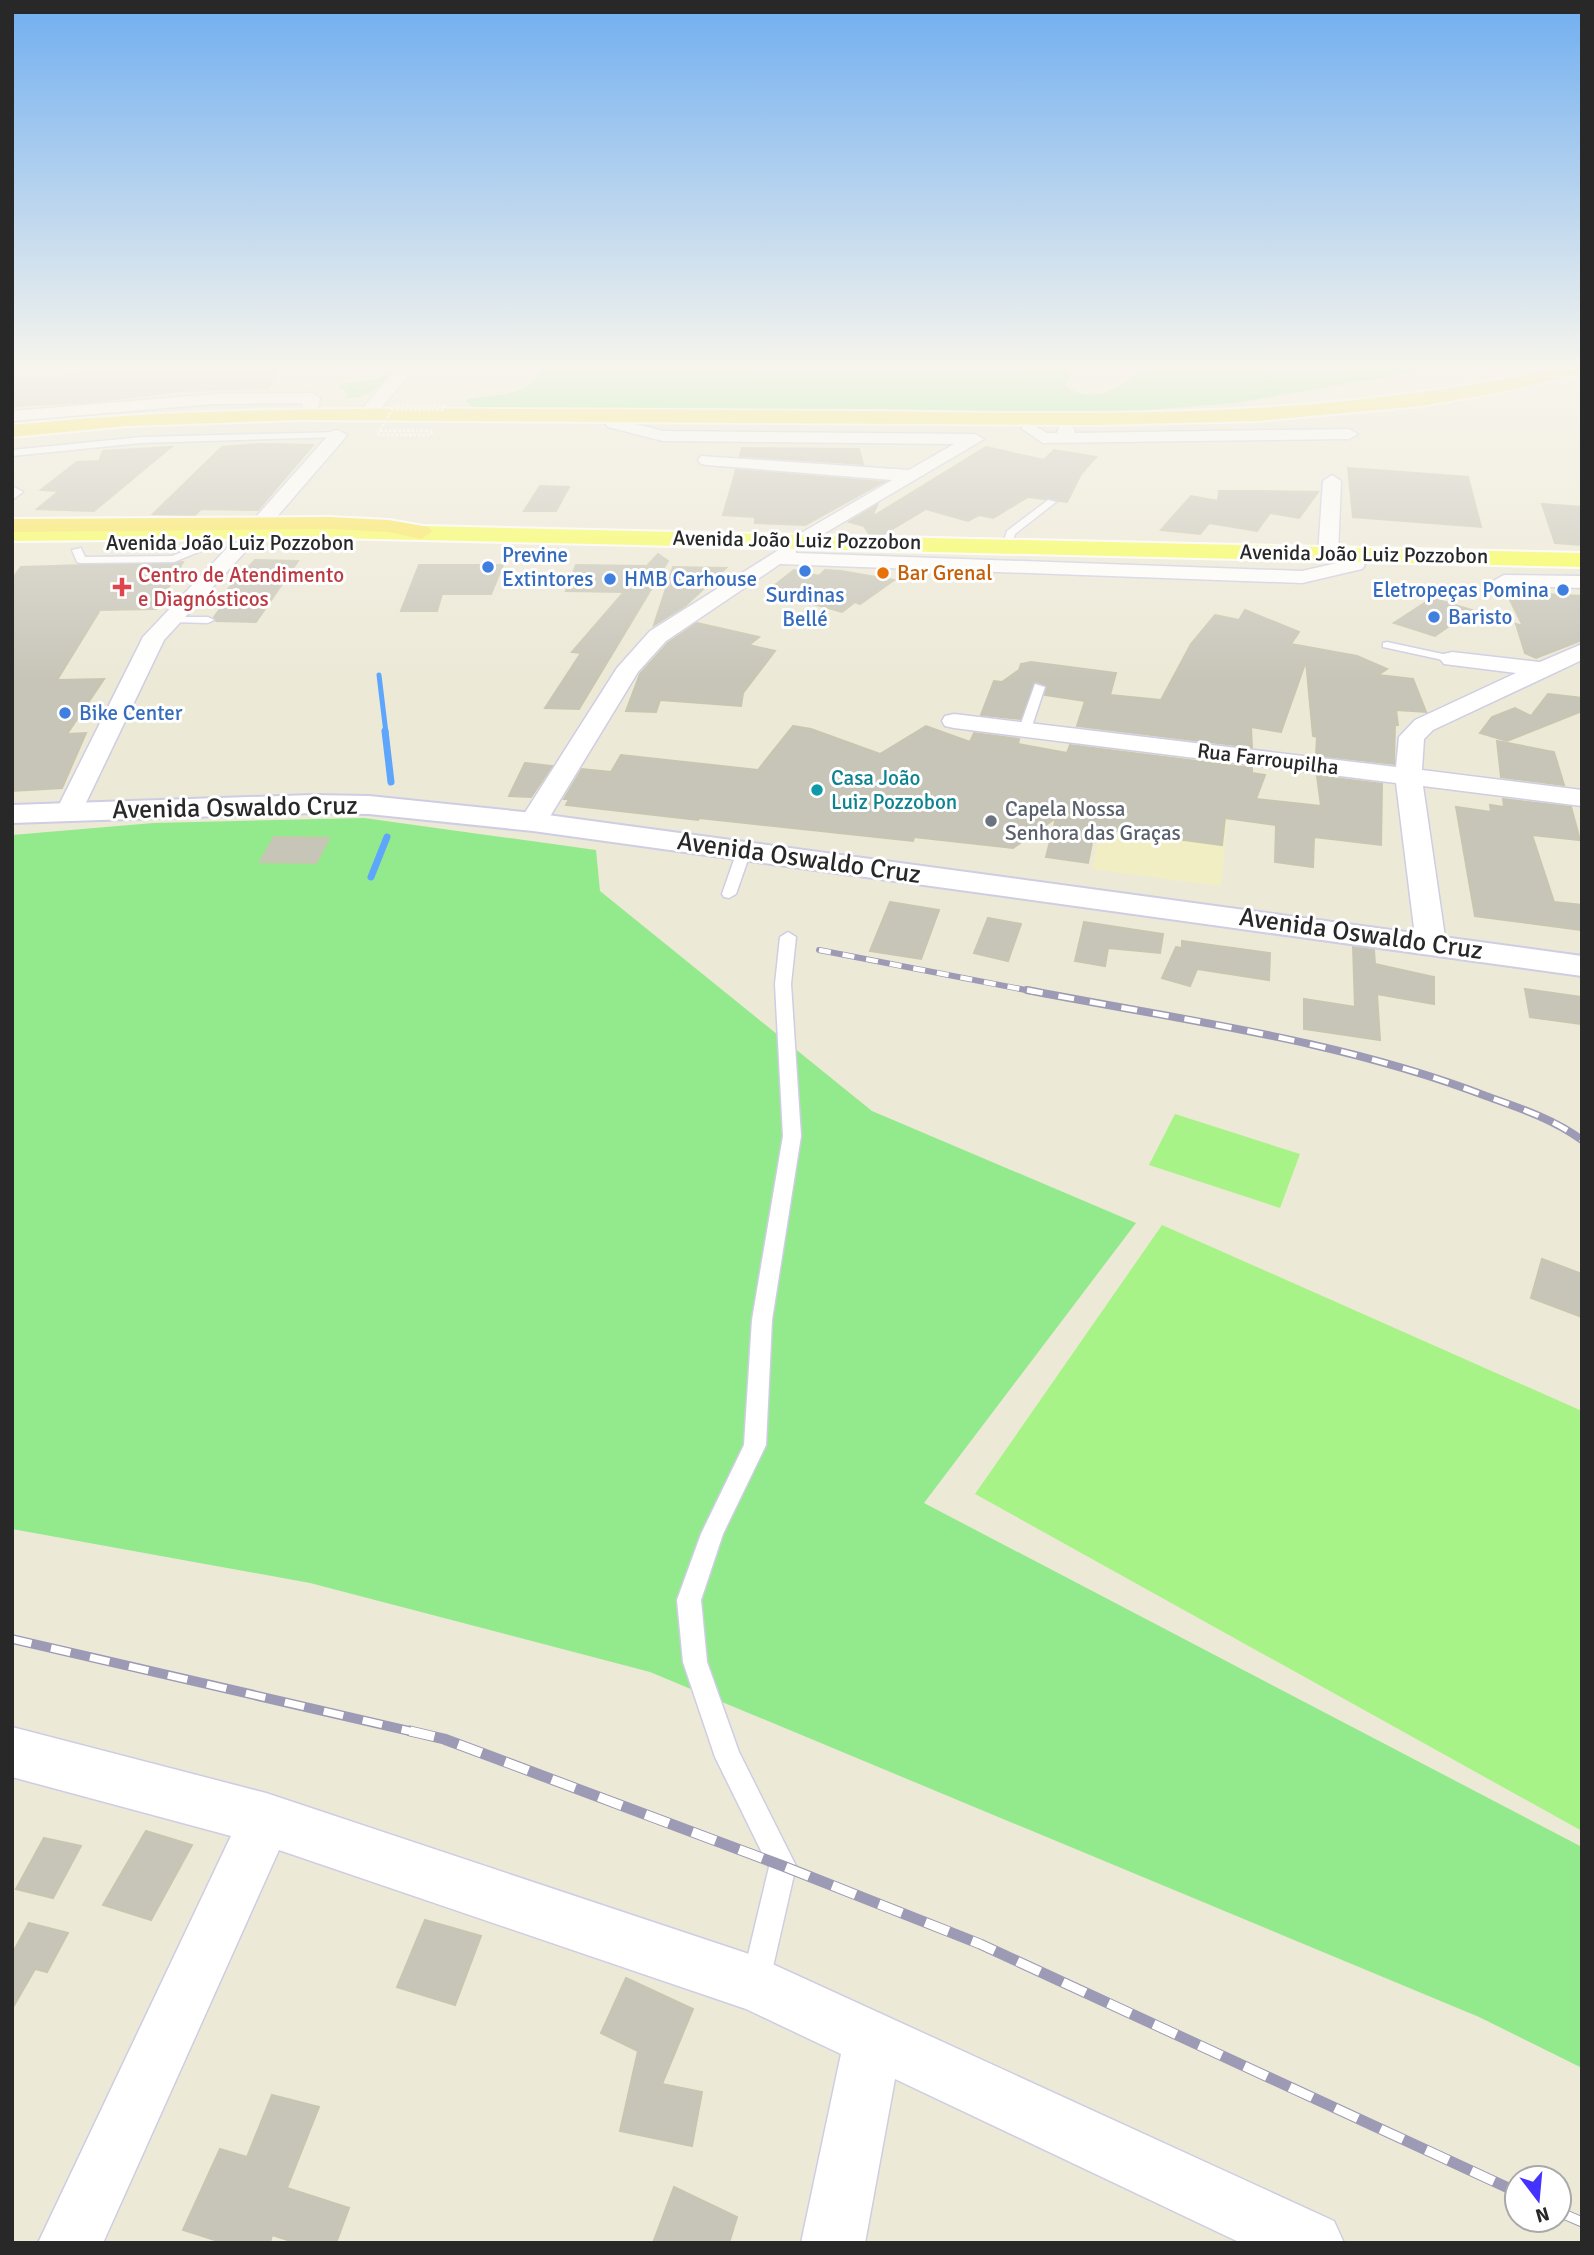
<svg xmlns="http://www.w3.org/2000/svg" width="1594" height="2255" font-family="Signika,sans-serif">
	<style>
		.education { fill: #f1eec4 }
		.green { fill: #93ea8d }
		.pitch { fill: #a8f387 }
		.lines { fill: none; stroke-linecap: round; stroke-linejoin: round }
		.stream-far1 { stroke: #5da6fc; stroke-width: 5 }
		.stream { stroke: #5da6fc; stroke-width: 7 }
		.building { fill: #c7c5b8; stroke: #c8c6b1; stroke-width: 2 }
		.service-casing { stroke: #cfcde3; stroke-width: 3 }
		.minor-casing { stroke: #cfcde3; stroke-width: 3 }
		.tertiary-casing { stroke: #cfcde3; stroke-width: 4 }
		.primary-casing { stroke: #fff; stroke-width: 4 }
		.trunk-casing { stroke: #fff; stroke-width: 4 }
		.service { fill: #fff; fill-rule: evenodd }
		.minor { fill: #fff; fill-rule: evenodd }
		.tertiary { fill: #fff; fill-rule: evenodd }
		.primary { fill: #f8ff4a; fill-rule: evenodd }
		.trunk { fill: #fce64d; fill-rule: evenodd }
		.rail-far3-casing { stroke: #9d9ab5; stroke-width: 6 }
		.rail-far2-casing { stroke: #9d9ab5; stroke-width: 8 }
		.rail-far1-casing { stroke: #9d9ab5; stroke-width: 10 }
		.rail-casing { stroke: #9d9ab5; stroke-width: 11 }
		.rail-far3 { stroke: #fff; stroke-width: 4.5; stroke-dasharray: 12; stroke-linecap: butt }
		.rail-far2 { stroke: #fff; stroke-width: 5; stroke-dasharray: 16; stroke-linecap: butt }
		.rail-far1 { stroke: #fff; stroke-width: 7; stroke-dasharray: 20; stroke-linecap: butt }
		.rail { stroke: #fff; stroke-width: 9; stroke-dasharray: 25; stroke-linecap: butt }
		.path-bridge { stroke: #fff; stroke-width: 2.5; stroke-dasharray: 2.5 2; stroke-linecap: butt }
		.shop-dot { fill: #3f7fe0; stroke: #fff; stroke-width: 2.5 }
		.food-dot { fill: #e8710a; stroke: #fff; stroke-width: 2.5 }
		.health-dot { fill: #e0444e; stroke: #fff; stroke-width: 2.5 }
		.culture-dot { fill: #0f9aa8; stroke: #fff; stroke-width: 2.5 }
		.worship-dot { fill: #6b7280; stroke: #fff; stroke-width: 2.5 }
		.labels { text-anchor: middle; dominant-baseline: central; stroke-width: 6; stroke-linejoin: round; paint-order: stroke }
		.far-street-label { font-size: 21px; fill: #282828; stroke: #fff }
		.far-shop-label { font-size: 21px; fill: #366cbe; stroke: #fff; text-anchor: start }
		.far-food-label { font-size: 21px; fill: #c56008; stroke: #fff; text-anchor: start }
		.far-health-label { font-size: 21px; fill: #be3a42; stroke: #fff; text-anchor: start }
		.far-culture-label { font-size: 21px; fill: #0d838f; stroke: #fff; text-anchor: start }
		.far-worship-label { font-size: 21px; fill: #5b616d; stroke: #fff; text-anchor: start }
		.street-label { font-size: 26px; fill: #282828; stroke: #fff }
	</style>
	<rect width="100%" height="100%" fill="#ede9d7"/>
	<path class="education" d="M1118,748L1233,763L1221,886L1092,869Z"/>
	<g class="green">
		<path d="M391,365H400C384,382 372,398 347,398L345,390L339,388L340,384L378,379Z"/>
		<path d="M545,365H1067L1072,376L1065,384L1066,387C1093,403 1112,392 1136,376L1140,365H1455L1235,403L1100,414L473,409L466,400C501,391 524,402 545,365Z"/>
		<path d="M364,818L596,850L600,891L872,1111L1136,1223L924,1503L1582,1847V2068L1479,2017L650,1672L310,1583L12,1529V835L153,823Z"/>
	</g>
	<g class="pitch">
		<path d="M1175,1114L1300,1154L1280,1208L1149,1165Z"/>
		<path d="M1162,1225L1582,1411V1831L975,1494Z"/>
	</g>
	<g class="lines">
		<path class="stream-far1" d="M379,675L386,733"/>
		<g class="stream">
			<path d="M385,731L391,782"/>
			<path d="M371,877L387,837"/>
		</g>
	</g>
	<g class="building">
		<path d="M120,365H280L268,388L182,391L91,402L12,406V378L115,373Z"/>
		<path d="M259,444L313,445L258,510L201,509L195,515L153,514L222,447Z"/>
		<path d="M171,447L94,511L37,509L59,491L41,490L77,462L99,461L103,451Z"/>
		<path d="M986,447L1044,460L1054,450L1096,457L1081,474L1067,502L1028,497L993,518L979,515L968,521L926,509L884,534H869L864,526L849,522L877,505L872,517Z"/>
		<path d="M742,448L859,449L863,464L740,456Z"/>
		<path d="M1348,468L1468,477L1481,527L1353,517Z"/>
		<path d="M736,470L883,482L805,525L755,523V517L723,515Z"/>
		<path d="M540,486L569,487L556,511H524Z"/>
		<path d="M1219,491H1263L1318,492L1299,518L1270,513L1257,531L1209,523L1200,534L1161,530L1191,496L1218,501Z"/>
		<path d="M1542,504L1582,507V545L1555,543Z"/>
		<path d="M658,554L668,561L579,709L545,708L581,653L572,652L624,592L566,591L576,565L647,566Z"/>
		<path d="M255,560L298,561L256,622L216,621L214,617L235,588H229Z"/>
		<path d="M183,562L156,609L100,610L57,680L104,679L67,734L86,733L62,788L12,791V579L21,567Z"/>
		<path d="M419,565H503L491,594H442L437,611H401Z"/>
		<path d="M673,567L726,568L685,606L654,625Z"/>
		<path d="M794,570L819,576L825,570L841,571L894,580L860,604L855,602L842,612L767,591Z"/>
		<path d="M1506,592L1582,596V640L1536,658L1525,653L1516,624L1523,626Z"/>
		<path d="M1432,598L1472,610L1435,636L1394,623Z"/>
		<path d="M1245,610L1299,632L1291,644L1357,656L1387,669L1378,675L1413,679L1426,712L1396,710L1398,725H1395L1394,764L1316,755L1317,737L1313,736L1306,661L1281,732L1251,727L1252,747L1077,726L1085,701L1045,695L1047,686L1036,681L1020,719L981,715L994,681L1002,682L1019,670L1021,664L1031,662L1116,673L1110,695L1161,700L1191,644L1215,615L1239,620Z"/>
		<path d="M697,623L759,637L749,645L775,651L743,693L741,706L660,700L656,712L626,711L640,674L668,643Z"/>
		<path d="M1548,694L1582,698V711L1507,741L1480,733L1492,717L1515,708L1531,716Z"/>
		<path d="M793,726L811,729L880,754L926,726L970,742L974,733L1019,739L1018,744L1067,753L1070,745L1252,768V773L1265,775L1256,799L1321,806L1317,776L1382,784L1381,845L1314,837L1313,867L1275,862L1276,825L1225,818L1222,845L1095,828L1088,863L1046,857L1056,818L1013,848L914,837L913,841L699,818L698,820L566,805L569,799H564L582,769L611,772L621,755L758,770Z"/>
		<path d="M1497,741L1554,752L1564,785L1501,777Z"/>
		<path d="M525,763L552,766L531,797L509,796Z"/>
		<path d="M1503,799L1571,807L1580,840L1532,835L1554,902L1582,905V930L1475,916L1456,807L1491,812L1490,805L1504,807Z"/>
		<path d="M274,837L329,838L316,863L260,862Z"/>
		<path d="M890,902L939,910L921,959L870,951Z"/>
		<path d="M988,918L1021,924L1008,961L974,953Z"/>
		<path d="M1084,922L1163,934L1160,953L1108,948L1105,966L1075,961Z"/>
		<path d="M1182,941L1270,953L1269,980L1197,969L1190,986L1162,978L1176,947L1182,948Z"/>
		<path d="M1353,947L1374,950L1375,964L1434,977V1004L1377,994L1380,1040L1304,1029V999L1355,1007Z"/>
		<path d="M1525,989L1582,997V1024L1530,1017Z"/>
		<path d="M1542,1259L1582,1274V1317L1531,1298Z"/>
		<path d="M146,1831L192,1845L151,1920L103,1905Z"/>
		<path d="M44,1838L81,1846L53,1898L16,1889Z"/>
		<path d="M425,1920L481,1936L455,2005L397,1987Z"/>
		<path d="M29,1923L68,1933L47,1972L35,1969L12,2009V1954Z"/>
		<path d="M626,1978L693,2009L662,2084L702,2092L692,2146L620,2131L638,2051L601,2033Z"/>
		<path d="M272,2095L319,2107L287,2188L349,2208L336,2243H297L272,2235L270,2243H224L183,2230L220,2149L247,2157Z"/>
		<path d="M674,2187L737,2217L729,2243H653Z"/>
	</g>
	<g class="lines">
		<defs>
			<g id="service">
				<path d="M338,432L341,437L141,443L12,456V450L141,437Z"/>
				<path d="M12,486L23,492L12,500Z"/>
				<path d="M1048,500L1056,502L1015,534L1010,548H1002L1007,531Z"/>
				<path d="M197,546L202,549L201,551L174,562L81,563L77,562L72,550L81,548L85,557L172,556Z"/>
				<path d="M167,617H208L214,620L208,623L171,622L167,621Z"/>
				<path d="M1387,642L1452,656L1458,659L1452,662L1383,647V643Z"/>
				<path d="M1035,684L1045,687L1031,729L1021,732L1019,729Z"/>
				<path d="M744,847L751,851L736,894L729,898L724,897L722,894L737,851Z"/>
				<path d="M788,932L796,937L791,984L801,1136L772,1320L766,1445L723,1534L701,1600L707,1662L739,1752L796,1866L770,1980L766,1990L756,1994L746,1990L742,1980L769,1867L715,1757L683,1662L677,1600L701,1534L744,1445L752,1320L783,1136L775,984L780,937Z"/>
			</g>
			<g id="minor">
				<path d="M400,365H417L373,418H361L359,414L361,410Z"/>
				<path d="M312,393L320,398L317,413L309,418L301,413L303,403L214,404L12,421V411L214,394Z"/>
				<path d="M614,418L663,431L975,434L984,439L803,546L796,544L793,540L796,536L892,480L707,465L701,464L698,460L701,456L909,470L954,444L663,441L608,427L605,423L608,419Z"/>
				<path d="M1030,423L1047,433H1057L1060,424H1072L1075,433L1349,429L1358,434L1349,439L1043,443L1021,428Z"/>
				<path d="M338,430L347,435L344,439L269,526H255L252,522L255,518L332,431Z"/>
				<path d="M1332,475L1341,481L1338,554L1328,560L1318,554L1323,481Z"/>
				<path d="M238,542L248,548L245,552L164,640L82,811L79,817H59L56,811L143,637L231,544Z"/>
				<path d="M788,544L795,546L796,553L1302,571L1355,559L1365,565L1362,569L1302,583L780,564L666,641L638,672L543,828H523L519,822L617,668L650,631Z"/>
				<path d="M1504,575L1582,576V588L1497,585L1493,581Z"/>
				<path d="M1582,644V660L1433,730L1424,739L1422,770L1582,790V806L1423,786L1446,944L1442,950L1431,953L1420,950L1416,944L1396,783L954,728L945,726L942,721L945,716L954,714L1396,767L1399,737L1415,720L1516,673L1444,664L1440,659L1444,654L1452,652L1540,662Z"/>
				<path d="M12,1727L266,1793L755,1956L1334,2221L1344,2243H1241L895,2079L865,2243H801L841,2054L746,2009L279,1850L103,2243H38L231,1836L12,1777Z"/>
			</g>
			<path id="tertiary" d="M312,795L369,796L533,813L1582,956V976L533,831L369,814L312,813L12,823V805Z"/>
			<path id="primary" d="M334,524L1582,553V567L334,538L12,541V527Z"/>
			<g id="trunk">
				<path d="M1571,365H1582V373L1502,392L1421,406L1257,421L1093,425L298,420L127,426L12,437V425C179,408 347,408 514,409C632,409 750,410 868,411C1106,415 1337,419 1571,365Z"/>
				<path d="M329,517L389,520L429,527L432,532L421,539L389,532L329,529L12,532V519Z"/>
			</g>
		</defs>
		<use href="#service" class="service-casing"/>
		<use href="#minor" class="minor-casing"/>
		<use href="#tertiary" class="tertiary-casing"/>
		<use href="#primary" class="primary-casing"/>
		<use href="#trunk" class="trunk-casing"/>
		<use href="#service" class="service"/>
		<use href="#minor" class="minor"/>
		<use href="#tertiary" class="tertiary"/>
		<use href="#primary" class="primary"/>
		<use href="#trunk" class="trunk"/>
		<defs>
			<path id="rail-far3" d="M819,950L1036,992"/>
			<path id="rail-far2" d="M1027,990C1181,1020 1340,1040 1486,1096C1520,1108 1553,1119 1582,1140"/>
			<path id="rail-far1" d="M12,1639L418,1733"/>
			<g id="rail">
				<path d="M410,1731L444,1739L783,1866L980,1944L1517,2192"/>
				<path d="M1559,2212L1582,2222"/>
			</g>
		</defs>
		<use href="#rail-far3" class="rail-far3-casing"/>
		<use href="#rail-far2" class="rail-far2-casing"/>
		<use href="#rail-far1" class="rail-far1-casing"/>
		<use href="#rail" class="rail-casing"/>
		<use href="#rail-far3" class="rail-far3"/>
		<use href="#rail-far2" class="rail-far2"/>
		<use href="#rail-far1" class="rail-far1"/>
		<use href="#rail" class="rail"/>
		<path class="path-bridge" d="M380,431H433L430,435H377L395,405H446L443,410H393"/>
	</g>
	<linearGradient id="sky" x2="0" y2="1"><stop stop-color="#70aef0"/><stop offset="0.54" stop-color="#f7f5ed"/><stop offset="1" stop-color="#f7f5ed" stop-opacity="0"/></linearGradient>
	<rect width="1594" height="681" fill="url(#sky)"/>
	<g class="shop-dot">
		<circle cx="488" cy="567" r="7"/>
		<circle cx="805" cy="571" r="7"/>
		<circle cx="610" cy="579" r="7"/>
		<circle cx="1563" cy="590" r="7"/>
		<circle cx="1434" cy="617" r="7"/>
		<circle cx="65" cy="713" r="7"/>
	</g>
	<circle class="food-dot" cx="883" cy="573" r="7"/>
	<path class="health-dot" d="M118.5 576.5h7v7h7v7h-7v7h-7v-7h-7v-7h7z"/>
	<circle class="culture-dot" cx="817" cy="790" r="7"/>
	<circle class="worship-dot" cx="991" cy="821" r="7"/>
	<g class="labels">
		<g class="far-street-label">
			<text transform="translate(797 540) rotate(1)">Avenida João Luiz Pozzobon</text>
			<text x="230" y="543">Avenida João Luiz Pozzobon</text>
			<text transform="translate(1364 554) rotate(1)">Avenida João Luiz Pozzobon</text>
			<text transform="translate(1268 759) rotate(7)">Rua Farroupilha</text>
		</g>
		<g class="far-shop-label">
			<text x="502" y="555">Previne<tspan x="502" dy="24">Extintores</tspan></text>
			<text x="624" y="579">HMB Carhouse</text>
			<text x="1549" y="590" text-anchor="end">Eletropeças Pomina</text>
			<text x="805" y="595" text-anchor="middle">Surdinas<tspan x="805" dy="24">Bellé</tspan></text>
			<text x="1448" y="617">Baristo</text>
			<text x="79" y="713">Bike Center</text>
		</g>
		<g class="far-food-label">
			<text x="897" y="573">Bar Grenal</text>
		</g>
		<g class="far-health-label">
			<text x="138" y="575">Centro de Atendimento<tspan x="138" dy="24">e Diagnósticos</tspan></text>
		</g>
		<g class="far-culture-label">
			<text x="831" y="778">Casa João<tspan x="831" dy="24">Luiz Pozzobon</tspan></text>
		</g>
		<g class="far-worship-label">
			<text x="1005" y="809">Capela Nossa<tspan x="1005" dy="24">Senhora das Graças</tspan></text>
		</g>
		<g class="street-label">
			<text transform="translate(235 808) rotate(-1)">Avenida Oswaldo Cruz</text>
			<text transform="translate(799 858) rotate(8)">Avenida Oswaldo Cruz</text>
			<text transform="translate(1361 934) rotate(8)">Avenida Oswaldo Cruz</text>
		</g>
	</g>
	<rect width="1594" height="2255" fill="none" stroke="#282828" stroke-width="28"/>
	<g transform="translate(1538 2199) rotate(164)"><circle r="33" fill="#ffffff" stroke="#a9a9a9" stroke-width="2"/>
	<path d="M0-5L12 26L0 18L-12 26Z" fill="#4432ff"/>
	<text y="-10" font-size="19" font-weight="bold" text-anchor="middle" fill="#282828">N</text>
	</g>
</svg>
